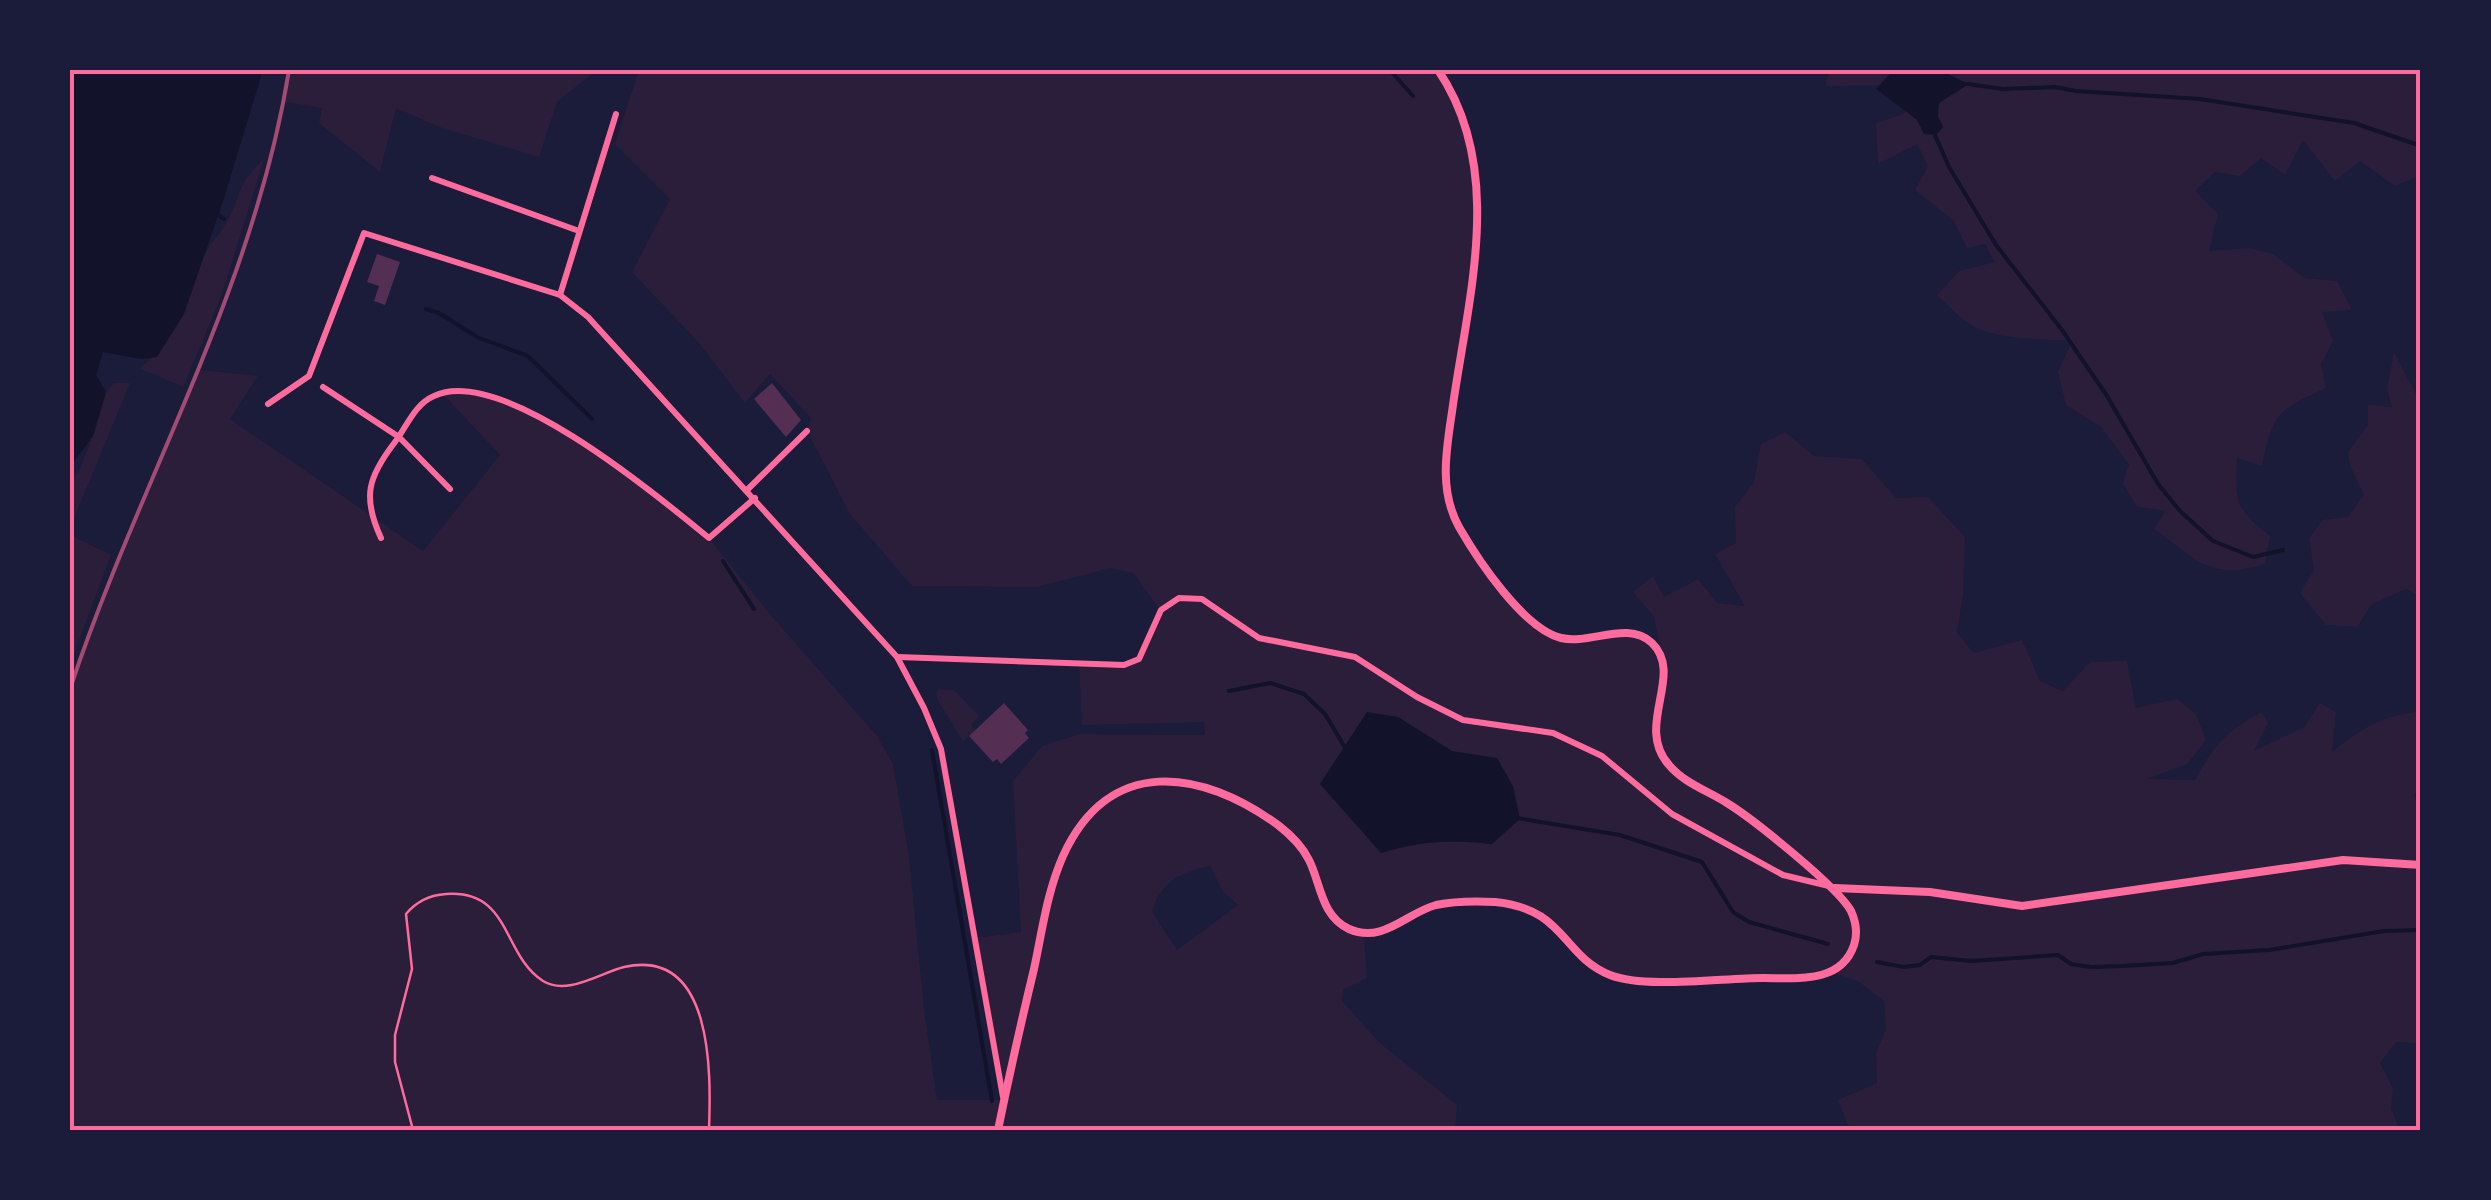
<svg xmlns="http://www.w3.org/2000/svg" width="2491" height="1200" font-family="'Nunito Sans',sans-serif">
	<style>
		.green { fill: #2a1e3b; fill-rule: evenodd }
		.water { fill: #12122b }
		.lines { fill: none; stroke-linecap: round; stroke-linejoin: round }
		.stream { stroke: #12122b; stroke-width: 4 }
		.building { fill: #542f53 }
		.path { stroke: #ff6b9d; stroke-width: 2.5 }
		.minor { stroke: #ff6b9d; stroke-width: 6 }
		.tertiary { stroke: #ff6b9d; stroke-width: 8 }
		.rail { stroke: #a44b75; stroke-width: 4 }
		.neatline { fill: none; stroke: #ff6b9d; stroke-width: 4 }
	</style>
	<rect width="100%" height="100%" fill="#1b1b3a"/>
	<g class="green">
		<path d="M289,70H597L557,102L539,157L439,127L396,108L380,172L319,123L322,108L284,102Z"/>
		<path d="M639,70H1438L1467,125L1477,219L1447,450V490L1467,538L1523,613L1559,637L1619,634L1641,636L1662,656L1654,617L1633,592L1653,576L1664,597L1698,579L1717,603L1745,606L1715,554L1736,543L1735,507L1754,482L1761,444L1785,432L1814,456L1862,459L1896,498L1928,497L1965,537L1963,594L1957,633L1974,653L2022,640L2040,681L2063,691L2090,662L2127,661L2136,708L2177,699L2196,714L2206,740L2187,764L2147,779L2195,780C2214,745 2227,730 2262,712L2268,723L2254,751L2304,727L2320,703L2336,712L2332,752C2365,726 2379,717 2421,711V751L2416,754L2421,758V788L2414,794L2421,821V1043L2396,1042L2380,1063L2393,1088L2391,1109L2400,1130H1850L1838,1100L1877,1083L1876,1053L1886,1029L1884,1001L1859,982L1832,972L1821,976L1650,981L1621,978L1600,969L1556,926L1513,905H1436L1397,925L1364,933L1367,978L1343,990L1342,1001L1380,1043L1457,1105L1455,1130H70V689L112,572L199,370L258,376L230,419L423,551L500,455L442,393L478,392L535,414L594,450L709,538L769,613L877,736L893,764L909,856L924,1009L937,1100H1003L975,938L1021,932L1013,781L1042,746L1079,734L1205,735L1204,722L1082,725L1079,662L1124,665L1139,659L1161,611L1133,573L1110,568L1037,587L912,586L850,514L807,431L811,418L770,374L745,403L699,343L632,272L670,199L615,144ZM1398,717L1452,751L1492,844C1452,839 1419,841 1381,853ZM1210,866L1223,892L1238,905L1177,950L1152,912C1161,881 1180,873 1210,866Z"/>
		<path d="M1830,70H2421V175L2395,186L2360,161L2335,181L2303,140L2285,175L2261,158L2240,176L2215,172L2195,191L2218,214L2209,251L2250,248L2273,254L2305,278L2337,281L2352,310L2322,312L2333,341L2321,364L2326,388C2277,411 2273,412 2262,466L2237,458C2235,503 2235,508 2270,536L2265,564C2209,581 2198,560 2154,529L2165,511L2136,506L2123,483L2129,464L2101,427L2066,405L2058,372L2072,341C2043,339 2009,340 1982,330C1964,324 1950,307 1937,295L1959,271L1995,262L1985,244L1967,248L1953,220L1915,190L1928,166L1917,144L1878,164L1876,123L1903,114L1933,85L1825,86Z"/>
		<path d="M264,159L221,297L183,387L139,368C182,340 185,292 207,250C212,241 220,234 225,225C242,196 236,184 264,159Z"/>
		<path d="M2394,352L2421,404V597L2406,589L2372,604L2357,627L2326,625L2300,593L2314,570L2309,539L2322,520L2348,517L2364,495L2350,465L2348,452L2368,425V405L2392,407L2387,389Z"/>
		<path d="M114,383H130L70,528V482L79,471L93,436L106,392Z"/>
		<path d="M70,535L111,555L70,664Z"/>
		<path d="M940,689L954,690L979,716L971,725L975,730L963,741L937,699L936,691Z"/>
	</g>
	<g class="water">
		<path d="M70,70H263L223,201L184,314L157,357L141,359L103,352L96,375L106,392L93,436L70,467Z"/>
		<path d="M1893,70H1939L1969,84L1939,103L1938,116L1943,127L1936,135L1924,134L1917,120L1876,89Z"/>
		<path d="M1367,712L1398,717L1452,751L1497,758L1513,786L1520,819L1492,844C1452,839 1419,841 1381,853L1320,784Z"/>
	</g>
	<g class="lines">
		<g class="stream">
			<path d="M1390,70L1413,96"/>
			<path d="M1877,70H1895"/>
			<path d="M1968,84L2003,89L2055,87L2076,91L2200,99L2354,123L2421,146"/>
			<path d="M1934,133L1949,167L1996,245L2062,330L2107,396L2158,484L2180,511L2213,541L2253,557L2283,550"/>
			<path d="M218,215L224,219"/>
			<path d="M426,309L439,313L477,337L528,356L592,419"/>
			<path d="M723,561L754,609"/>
			<path d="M1229,691L1270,683L1304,694L1325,714L1347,751"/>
			<path d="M932,750L992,1101"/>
			<path d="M1517,818L1620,835L1702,862L1733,912L1749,922L1828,944"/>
			<path d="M1877,962L1904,967L1920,965L1931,957L1971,961L2058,955L2071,964L2091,967L2123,966L2173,963L2203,954L2269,950L2384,931L2421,930"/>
		</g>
	</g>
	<g class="building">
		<path d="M377,254L400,262L385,305L374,301L379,286L367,282Z"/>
		<path d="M772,383L801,420L786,437L754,399Z"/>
		<path d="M1004,703L1028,730L1025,733L1029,738L1001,764L997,759L993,762L969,736Z"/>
	</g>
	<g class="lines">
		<path class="path" d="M413,1130L395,1062V1035L412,969L406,914C416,902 430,895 446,894C511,889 502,955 543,981C567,996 600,973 624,967C714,947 711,1074 709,1130"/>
		<g class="minor">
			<path d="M432,178L579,231"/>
			<path d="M560,295L616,114"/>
			<path d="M323,387L399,437L450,489"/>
			<path d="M268,404L309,376L364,233L560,295L588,317L897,657L924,708L941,749L1003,1097"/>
			<path d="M747,490L807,431"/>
			<path d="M381,538C362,497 368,477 395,442C407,426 415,404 434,396C501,364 659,497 709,538L755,498"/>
			<path d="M898,657L1124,665L1139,659L1161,610L1179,598L1202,599L1259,638L1355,657L1417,697L1463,720L1553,733L1602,756L1672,814L1783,875L1829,886"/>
		</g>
		<g class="tertiary">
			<path d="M1835,888L1930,892L2022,906L2343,860L2421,865"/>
			<path d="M998,1130C1009,1076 1021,1023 1034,969C1042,932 1047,892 1063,856C1109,755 1201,769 1278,825C1291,835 1302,846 1309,860C1321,884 1321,916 1349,929C1383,944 1406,913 1436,905C1455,901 1475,901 1495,902C1566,909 1561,955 1610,975C1646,989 1722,978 1763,978C1796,978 1841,984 1854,945C1858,933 1856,922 1851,911C1838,887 1753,819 1727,803C1708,791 1684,783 1669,765C1634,726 1685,675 1652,643C1628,620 1590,645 1561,638C1523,628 1478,560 1459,527C1439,491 1446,451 1452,412C1467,301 1507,171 1438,70"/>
		</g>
		<path class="rail" d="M70,689C140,478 253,293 289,70"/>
	</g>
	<rect width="2491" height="1200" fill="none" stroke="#1b1b3a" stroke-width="145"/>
	<rect x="72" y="72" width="2346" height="1056" class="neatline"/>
</svg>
